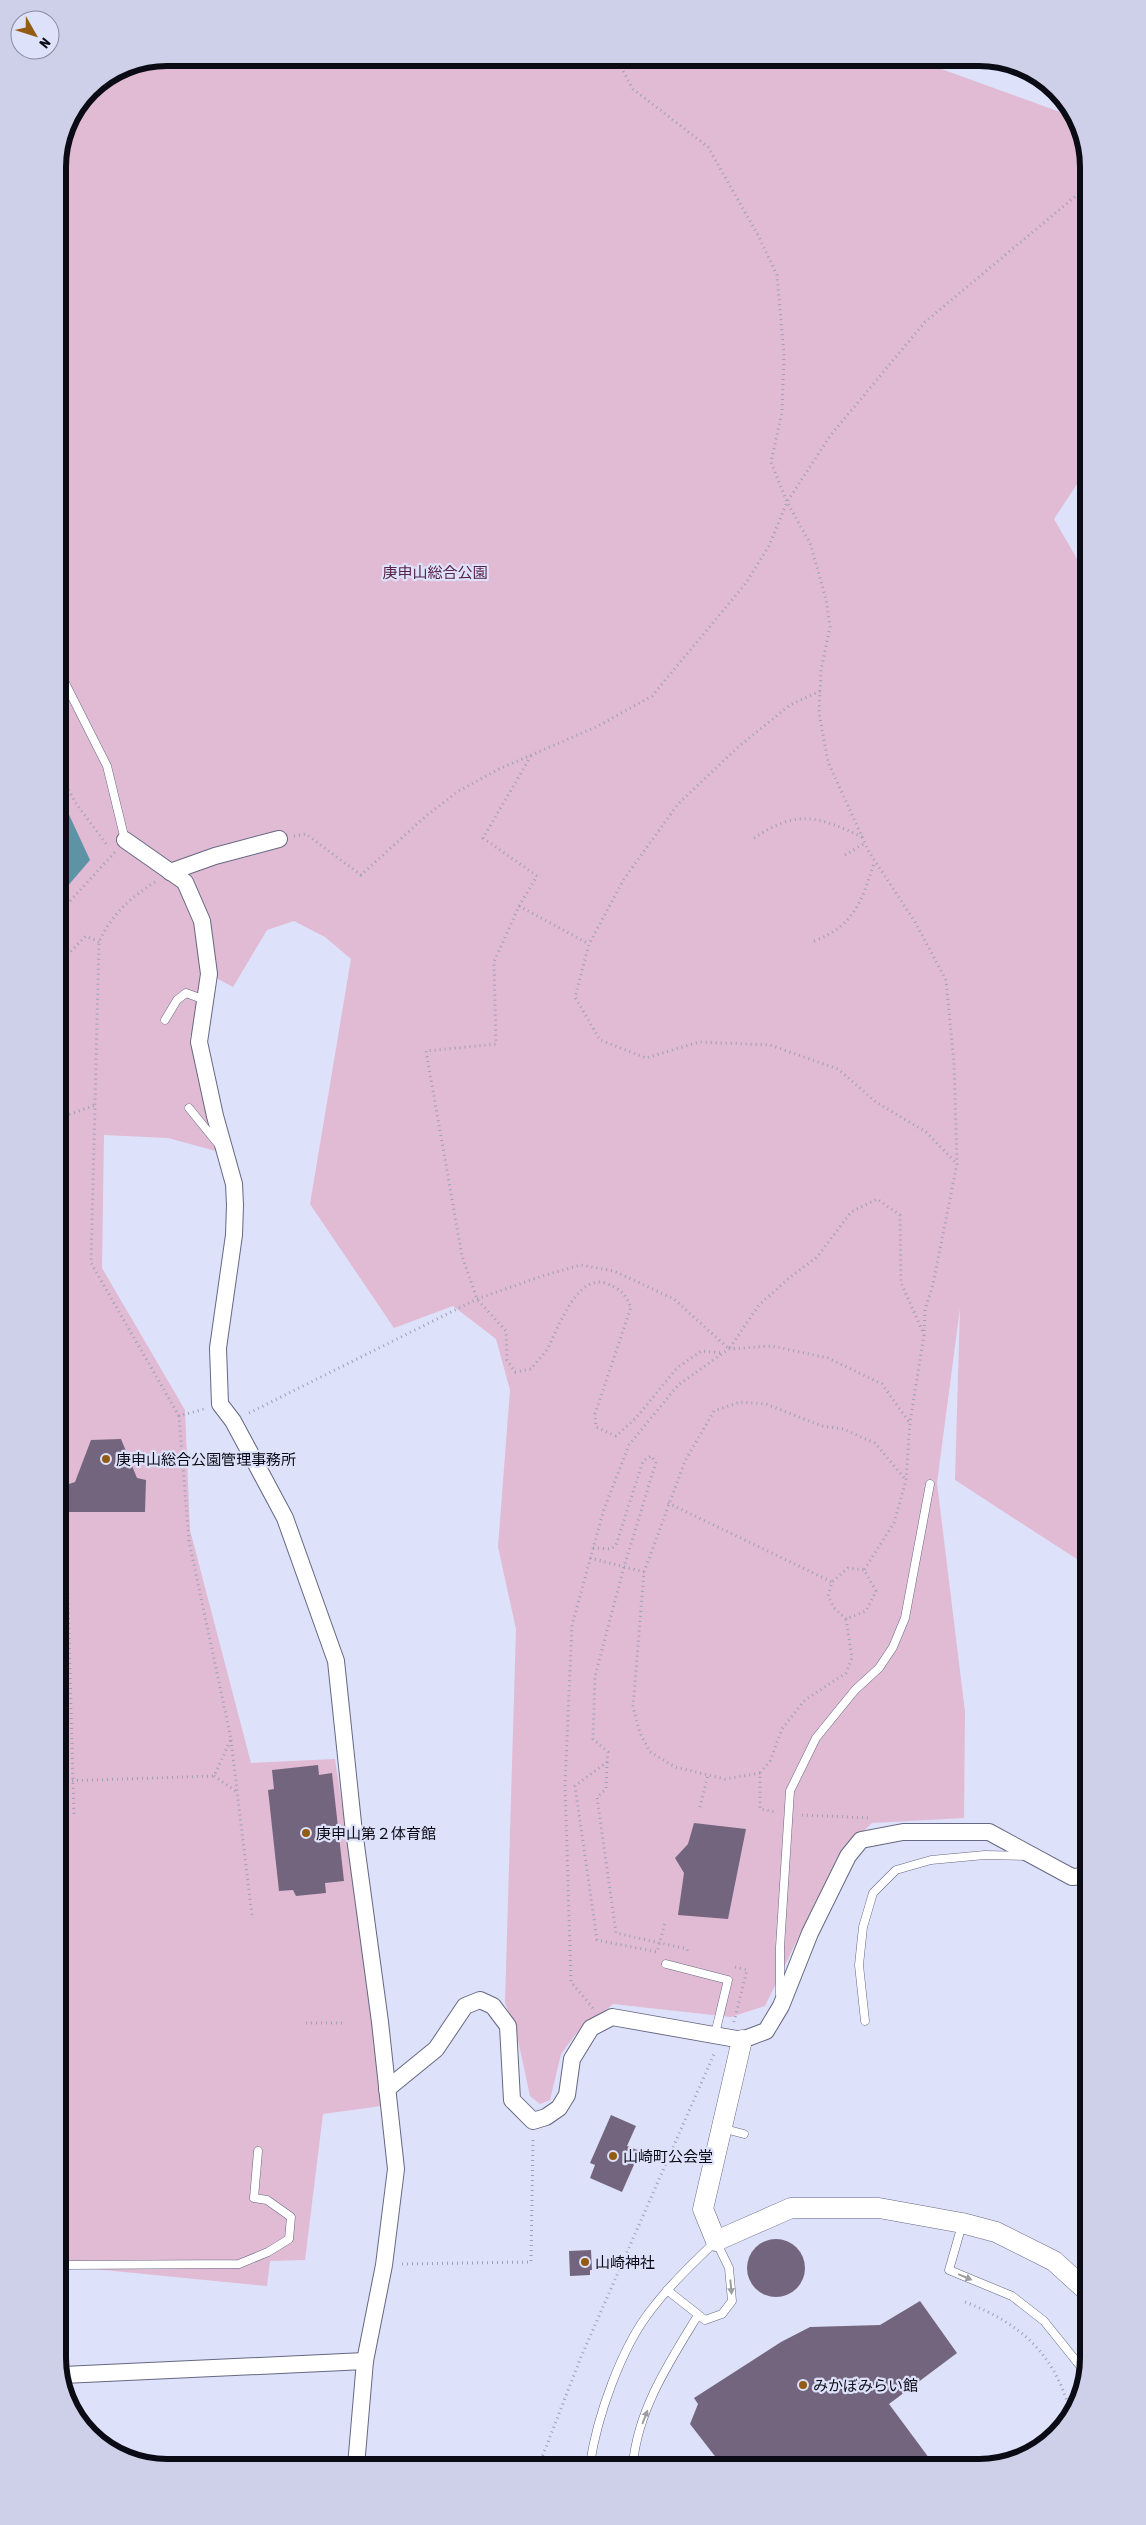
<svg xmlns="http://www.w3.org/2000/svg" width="1146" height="2525" font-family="'Asap Condensed','Noto Sans JP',sans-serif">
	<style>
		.green { fill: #e1bad4 }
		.water { fill: #5d93a4 }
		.building { fill: #73657e }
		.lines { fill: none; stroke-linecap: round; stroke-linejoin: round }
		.service-casing { stroke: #656882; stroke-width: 9 }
		.minor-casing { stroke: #656882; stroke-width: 18 }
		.tertiary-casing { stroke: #656882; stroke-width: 21 }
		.path { stroke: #9ea0b4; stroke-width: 3; stroke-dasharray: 1 4; stroke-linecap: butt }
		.service { stroke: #fff; stroke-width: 8 }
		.minor { stroke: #fff; stroke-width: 16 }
		.tertiary { stroke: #fff; stroke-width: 20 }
		.oneway { fill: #9d9da1 }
		.poi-dot { fill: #925d12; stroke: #dee1fa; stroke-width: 2 }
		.labels { text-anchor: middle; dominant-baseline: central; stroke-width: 4.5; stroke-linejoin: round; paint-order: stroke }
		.park-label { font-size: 15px; fill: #572348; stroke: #dee1fa }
		.poi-label { font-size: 15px; fill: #0b0b15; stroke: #dee1fa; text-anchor: start }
		.rim { fill: none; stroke: #0b0b15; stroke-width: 6 }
	</style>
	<rect width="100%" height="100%" fill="#dee1fa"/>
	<path class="green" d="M168,58H911L1071,116L1083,132V475L1054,519L1084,571L1086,1565L955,1480L960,1308L937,1483L965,1712L964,1818L872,1823L838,1856L765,2006L731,2017L613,2004L575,2035L561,2054L550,2100L540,2104L530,2096L516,2031L505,2003L516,1629L498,1547L510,1390L496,1339L453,1306L394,1328L310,1204L351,959L325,937L294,921L267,930L233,987L216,978L190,1037L216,1151L168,1138L104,1135L102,1268L185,1410L190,1530L251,1763L335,1759L366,1962L381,2106L323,2114L305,2260L270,2261L267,2286L63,2266L58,161L66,125L90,90L126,66Z"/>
	<path class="water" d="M59,793L90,860L60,895Z"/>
	<g class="building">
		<path d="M121,1439L137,1478L146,1480L145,1512H69L66,1485L75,1482L91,1440Z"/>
		<path d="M318,1765L319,1775L332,1773L344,1881L325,1883L326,1893L296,1896L293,1890L279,1891L268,1790L274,1789L272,1770Z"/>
		<path d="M694,1823L746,1829L728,1919L678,1915L684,1873L675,1858L688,1844Z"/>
		<path d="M611,2115L636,2126L627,2146L640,2151L622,2192L590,2178L595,2165L590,2163Z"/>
		<circle cx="776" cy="2268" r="29"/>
		<path d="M591,2250L592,2270H590V2275L570,2276L569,2251Z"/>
		<path d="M920,2301L957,2353L889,2404L932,2462L721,2464L690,2424L698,2404L694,2398L781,2342L810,2327L880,2325Z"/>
	</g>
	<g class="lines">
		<defs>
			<g id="service">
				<path d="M59,671L107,766L125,840"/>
				<path d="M165,1020L177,1000L186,993L205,1000"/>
				<path d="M189,1108L219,1145"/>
				<path d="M666,1964L728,1980L715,2034"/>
				<path d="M780,1994V1947L790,1791L816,1738L855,1690L879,1668L893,1647L905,1618L930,1484"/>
				<path d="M865,2021L859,1965L863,1927L873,1893L896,1870L931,1860L985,1855L1028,1856"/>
				<path d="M721,2128L744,2134"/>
				<path d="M962,2225L949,2270L1012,2296L1044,2321L1081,2367L1083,2373"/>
				<path d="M63,2265L239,2264L268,2252L289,2239L291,2217L267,2200L254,2198L258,2151"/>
				<path d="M590,2464C597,2417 621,2348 651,2310C670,2285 693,2263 716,2241L729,2268L732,2301L722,2314L705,2320L667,2290"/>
				<path d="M633,2464C638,2409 670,2361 698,2315"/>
			</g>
			<g id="minor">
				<path d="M125,840L185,882L202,921L209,974L199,1042L215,1116L234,1184L235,1205L234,1235L218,1348L220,1404L233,1421L285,1518L336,1661L353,1823L380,2022L396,2169L384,2265L365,2361L356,2466"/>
				<path d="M170,872L215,856L279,839"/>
				<path d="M387,2089L436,2049L465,2006L480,2000L493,2006L508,2026L512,2100L533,2121L546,2117L559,2108L567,2095L572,2059L591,2028L612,2017L742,2040L766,2031L781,2006L810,1933L848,1856L861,1840L903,1832H989L1072,1877L1087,1876"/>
				<path d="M63,2375L365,2361"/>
			</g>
			<path id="tertiary" d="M742,2040L703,2209L716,2241L791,2208H879L962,2223L996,2232L1054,2261L1088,2292"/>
		</defs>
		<use href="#service" class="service-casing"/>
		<use href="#minor" class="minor-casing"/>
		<use href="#tertiary" class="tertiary-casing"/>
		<g class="path">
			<path d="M616,58L633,89L708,147L758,235L777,275L784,355L782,412L771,462L787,502L810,543L826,599L830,627L821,670L819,713L828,762L869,852L915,922L946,980L954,1063L957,1164L933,1284L925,1310L924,1335L910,1422L906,1480L894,1523L864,1570L876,1591L866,1611L846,1619L852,1658L846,1673L805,1700L782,1729L770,1761L760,1773V1809L776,1812"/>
			<path d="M820,691L790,705L737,748L678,804L624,879L589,944L575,997L600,1040L646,1058L699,1042L770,1045L838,1069L876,1102L926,1132L957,1164"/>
			<path d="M531,756L483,838L537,876L519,906L494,962L496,1044L426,1051L462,1256L477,1299L506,1331L507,1360L515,1372L531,1369C536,1362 543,1356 548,1348C558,1328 578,1271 608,1284C623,1291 624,1293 631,1307L595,1414L596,1427L616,1436L636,1418L677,1368L701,1351L724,1353"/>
			<path d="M59,772L75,802L107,845"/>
			<path d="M294,836L306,834L361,875L426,816L457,792L497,770L598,726L652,696L746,583L769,546L787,502L830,436L925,322L1083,190"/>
			<path d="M754,838C798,809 817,816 862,837"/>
			<path d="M845,855L865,843"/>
			<path d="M155,882C131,897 111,915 99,942L91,1263L179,1416"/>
			<path d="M519,906L589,944"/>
			<path d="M60,912L115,852"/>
			<path d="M814,941C854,926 862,901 874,863"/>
			<path d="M60,962L86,936L99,942"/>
			<path d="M60,1118L95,1105"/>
			<path d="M249,1413L477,1299L545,1275L581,1265L614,1271L674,1299L729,1349L759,1305L789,1278L817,1257L851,1212L877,1199L900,1215L901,1283L923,1332"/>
			<path d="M668,1503L832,1582"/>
			<path d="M66,1528L74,1817"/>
			<path d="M593,1548L611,1549L616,1545L643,1461L651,1456L656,1462L624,1567L595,1676L593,1739L608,1752L607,1762L575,1786L597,1940L657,1952L665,1923"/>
			<path d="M590,1558L644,1572"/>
			<path d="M846,1619L834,1608L828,1596L832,1582L848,1568L864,1570"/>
			<path d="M231,1740L252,1916"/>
			<path d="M607,1762L606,1789L597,1797L616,1933L687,1949L688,1954"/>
			<path d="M760,1773L725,1779L675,1767L650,1752L640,1733L633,1707L644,1572L685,1461L714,1411L740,1402L766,1404L822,1426L843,1429L875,1443L906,1480"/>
			<path d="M214,1776L237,1792"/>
			<path d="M62,1781L214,1776L231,1739L189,1541L179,1416L204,1409"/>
			<path d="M700,1807L708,1775"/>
			<path d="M802,1815L871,1818"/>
			<path d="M593,2008L571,1982L565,1785L572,1625L604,1509L629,1445L678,1385L729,1349L772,1346L828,1358L882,1384L909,1422"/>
			<path d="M734,2022L747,1970L735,1967"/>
			<path d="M306,2023H343"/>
			<path d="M402,2264L531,2262L533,2138"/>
			<path d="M965,2302C1020,2323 1054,2353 1070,2411"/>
			<path d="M539,2465L581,2357L714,2054"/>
		</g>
		<use href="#service" class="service"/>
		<use href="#minor" class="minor"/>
		<use href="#tertiary" class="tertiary"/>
	</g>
	<defs><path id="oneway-solid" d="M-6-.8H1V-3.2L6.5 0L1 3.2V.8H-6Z" transform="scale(1.25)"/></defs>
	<g class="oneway">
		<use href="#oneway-solid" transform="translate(965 2277) rotate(23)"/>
		<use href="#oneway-solid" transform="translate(731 2287) rotate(85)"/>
		<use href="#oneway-solid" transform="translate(645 2417) rotate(-69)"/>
	</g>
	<g class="poi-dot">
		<circle cx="106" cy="1459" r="5"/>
		<circle cx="306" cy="1833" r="5"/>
		<circle cx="613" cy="2156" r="5"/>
		<circle cx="585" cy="2262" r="5"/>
		<circle cx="803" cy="2385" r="5"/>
	</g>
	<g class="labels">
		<g class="park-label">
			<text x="435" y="572">庚申山総合公園</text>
		</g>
		<g class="poi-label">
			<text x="116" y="1459">庚申山総合公園管理事務所</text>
			<text x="316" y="1833">庚申山第２体育館</text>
			<text x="623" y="2156">山崎町公会堂</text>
			<text x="595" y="2262">山崎神社</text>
			<text x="813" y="2385">みかぼみらい館</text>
		</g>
	</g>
	<path d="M0 0H1146V2525H0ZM167 66H979A101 101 0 0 1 1080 167V2358A101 101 0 0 1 979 2459H167A101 101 0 0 1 66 2358V167A101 101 0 0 1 167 66Z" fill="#cdd0e8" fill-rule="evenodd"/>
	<path class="rim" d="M167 66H979A101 101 0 0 1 1080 167V2358A101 101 0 0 1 979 2459H167A101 101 0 0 1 66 2358V167A101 101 0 0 1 167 66Z"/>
	<g transform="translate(35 35) rotate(129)"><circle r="24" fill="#dee1fa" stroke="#8a8b9e"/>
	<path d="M0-4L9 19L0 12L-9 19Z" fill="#925d12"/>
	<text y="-8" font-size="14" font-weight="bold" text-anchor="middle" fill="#0b0b15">N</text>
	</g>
</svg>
